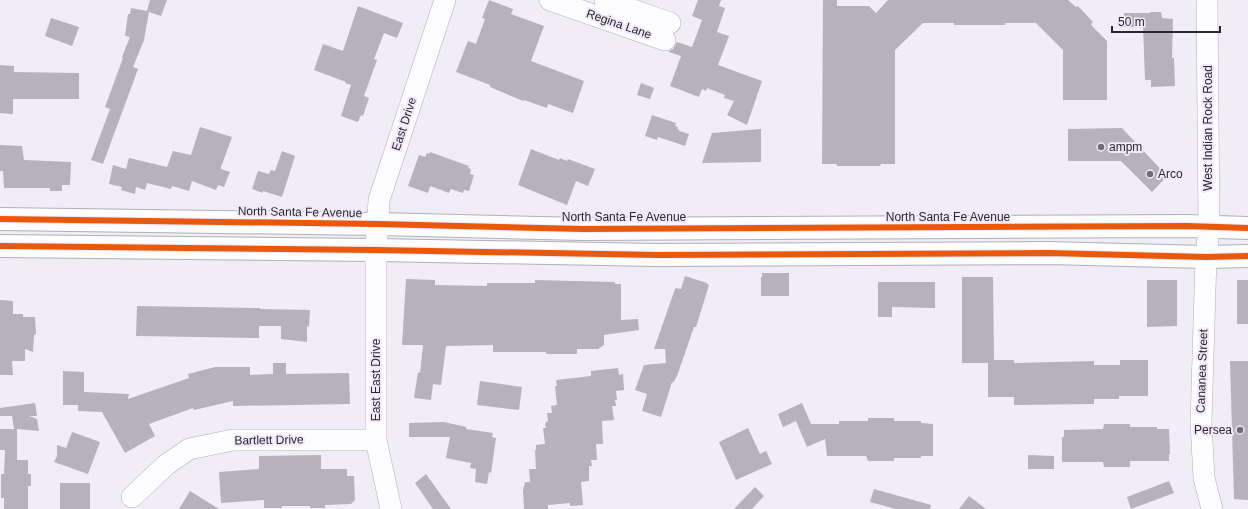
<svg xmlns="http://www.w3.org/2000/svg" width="1248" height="509" font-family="Helvetica,sans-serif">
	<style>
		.building { fill: #b6b1bb }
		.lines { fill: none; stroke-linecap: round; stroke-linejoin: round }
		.minor-casing { stroke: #b2afb6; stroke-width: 22 }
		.major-casing { stroke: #b2afb6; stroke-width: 24 }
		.minor { stroke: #fdfcfe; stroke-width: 21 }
		.major { stroke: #fdfcfe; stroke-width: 22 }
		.cycleway-casing { stroke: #f0e9fa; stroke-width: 8 }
		.cycleway { stroke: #e8590c; stroke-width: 6 }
		.poi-dot { fill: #706c74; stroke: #f0e9fa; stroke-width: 1.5 }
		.labels { text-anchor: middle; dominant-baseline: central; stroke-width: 4; stroke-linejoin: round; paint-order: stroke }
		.street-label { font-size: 12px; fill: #2a272e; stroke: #f0e9fa }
		.poi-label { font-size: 12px; fill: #2a272e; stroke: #f0e9fa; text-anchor: start }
	</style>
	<rect width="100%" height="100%" fill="#f1edf6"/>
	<g class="building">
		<path d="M150,0H167L161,16L149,12L144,40L133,67L138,69L103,164L91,160L110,109L105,107L123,58L122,57L130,37L125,36L128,14H130L131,8L147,11Z"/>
		<path d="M489,0L513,9L511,14L544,26L531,61L584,81L573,113L548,104L547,108L524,100L523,101L490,87V85L456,72L468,41L476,44L485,19L482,18Z"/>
		<path d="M698,0H721L719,6L725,8L717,32L729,36L718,65L762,81L747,125L727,115L734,101L724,98L725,95L707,88L706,91L702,89L699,97L670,86L681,56L669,52V51L673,49L677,42L692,47L702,20L692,16Z"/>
		<path d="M823,0H837V6H869L876,13L888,0H1068L1076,7L1078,6L1093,22L1091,24L1092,26L1107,41V100H1063V50L1036,23H1005V25H954V23H923L895,50V164H881L880,166H837V164H822Z"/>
		<path d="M358,6L403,23L397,38L384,33L374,59L377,60L364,96L369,98L363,116L361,115L358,122L341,116L351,85L345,83L346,82L314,70L323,44L343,51Z"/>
		<path d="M1150,12H1161L1162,18L1173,19L1172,58H1174L1175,86L1151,87V80H1145L1143,27H1124V13H1150Z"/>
		<path d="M51,18L79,27L72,46L45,36Z"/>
		<path d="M0,65L14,66V72L79,73V99H13V114L0,113Z"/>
		<path d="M641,83L654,88L650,99L637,95Z"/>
		<path d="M652,115L676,123L675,126L678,127L677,129H679V131L689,134L685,146L658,137L657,140L645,136Z"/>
		<path d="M200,127L232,137L221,167V169L230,172L224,187L218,185L216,190L192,181L189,191L172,186L171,189L147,183L145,190L136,187L135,194L121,190L122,187L109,184L113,165L126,169L129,158L167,167L173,151L191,155Z"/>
		<path d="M1122,128L1167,176L1152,192L1121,161H1068V129Z"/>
		<path d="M761,129V162L702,163L712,133Z"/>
		<path d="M0,145L22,146L24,160L71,162L70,185H62V191H50V188H4L3,171H0Z"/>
		<path d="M531,149L559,160L560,158L567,161L568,159L595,169L588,186L576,181L567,205L518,185Z"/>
		<path d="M282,151L295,156L282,197L263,191V193L252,189L258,171L269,174L271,170L275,171Z"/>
		<path d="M430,152L469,166L468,168L471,169L470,174L474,175L469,191L464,190L463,193L451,189L449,193L430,186L428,193L408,186L419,155L425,157L427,153L430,154Z"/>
		<path d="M762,273H789V296H761V277H762Z"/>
		<path d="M685,276L707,283V284L709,285L696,327H694L677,376L673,383L672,382L661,417L642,411L647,394L635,390L644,365L666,363L665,349H654L675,289L676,288L681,289Z"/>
		<path d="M962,277H993L994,360H1014V363L1094,361V365H1120V360H1148V396H1119V399H1094V404L1014,405V397H988V363H962Z"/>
		<path d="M406,279L435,280V285L487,286V283H535V280L615,282V284H621V320L638,319L639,330L604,335V345L598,349H577V354H546V352H493V345L446,346L441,385L433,384L431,400L414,398L418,372L420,373L423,345H402Z"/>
		<path d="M1147,280H1177V326L1147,327Z"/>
		<rect x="1237" y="280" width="11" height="44"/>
		<path d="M878,282H935V308L892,307V317H878Z"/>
		<path d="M0,300L13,301V314H23V317H35L36,334L34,335L33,352L25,349V361H12L13,375H0Z"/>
		<path d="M137,306L260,308V309L310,310L309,327L307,326V342L281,339V326H259V338L136,336Z"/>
		<path d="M1230,361H1248V500L1234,499Z"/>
		<path d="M273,363H286V374L349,373L350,404L233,406V401L194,410L193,408L149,424L155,436L125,453L102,412L78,411V405H63V371L84,372V392L129,394L128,399L189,378L188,374L215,367H250V375L273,374Z"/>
		<path d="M618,368L619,375L623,374L624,390L616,391L617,400H615L616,406H612L614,420L602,421L603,444H596L597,460H591L592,466H589V481L581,482L583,505L570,506V503L548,505V509H524L523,490L525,482H530L529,469H536L535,450H536V445L545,444L543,428H546L545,424L546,422L548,421L547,413H552L551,406L557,405L555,386H557L556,380L591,376V371Z"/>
		<path d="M480,381L522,387L519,410L477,405Z"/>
		<path d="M35,403L37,416H29L37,419L39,431L17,429V460H28V474H31V486H28V509H4V498H1V474H4L5,450H0V429H14L12,416H0V408Z"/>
		<path d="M802,403L811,424H839V421H868V418H894V421H921V423L933,424V456H921V458H894V461H868L866,456H827L825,439L807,447L796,421L783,427L778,414Z"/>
		<path d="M444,422L466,427V429L493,433L492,437L496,438L491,473L489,472L487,484L475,482L476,469L470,468L471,463L446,458L450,437H409V423Z"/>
		<path d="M1104,424H1130V427H1157V429H1169L1170,454H1169V461H1130V467H1104L1103,462H1062V437H1064V430L1103,429Z"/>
		<path d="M748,428L760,454L766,451L772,464L736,480L719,442Z"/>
		<path d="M72,432L100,442L88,474L54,462L57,456V445L66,448Z"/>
		<path d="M321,455V469H347V476H354L355,500L351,504L325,505V508H310V506H282V508H264V500L221,503L219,472L259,469V456Z"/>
		<path d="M1028,455L1054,456V469H1028Z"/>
		<path d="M426,474L451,509H433L415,483Z"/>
		<path d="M1169,481L1174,493L1131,509L1127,497Z"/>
		<rect x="60" y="483" width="30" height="26"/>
		<path d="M755,487L764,496L752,509H734Z"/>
		<path d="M874,489L931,505L930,509H896L870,502Z"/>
		<path d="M190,491L219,509H179Z"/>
		<path d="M969,496L986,509H959Z"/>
	</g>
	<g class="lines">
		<defs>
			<g id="minor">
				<path d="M550,0L665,40"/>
				<path d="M605,0L670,23"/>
				<path d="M1207,0L1209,228L1206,257L1201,422L1204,478L1212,509"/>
				<path d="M132,497L166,465L189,449L233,440H376"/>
				<path d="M391,509L376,440V250L379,200L445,0"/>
			</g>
			<g id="major">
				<path d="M0,219L378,224L583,229L1187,226L1248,228"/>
				<path d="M0,246L376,250L657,255L1048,253L1206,257L1248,256"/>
			</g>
		</defs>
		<use href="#minor" class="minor-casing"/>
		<use href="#major" class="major-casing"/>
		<use href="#minor" class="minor"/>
		<use href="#major" class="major"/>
		<defs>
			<g id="cycleway">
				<path d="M0,219L378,224L583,229L1187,226L1248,228"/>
				<path d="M0,246L376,250L657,255L1048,253L1206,257L1248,256"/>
			</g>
		</defs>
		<use href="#cycleway" class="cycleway-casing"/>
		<use href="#cycleway" class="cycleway"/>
	</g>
	<g class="poi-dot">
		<circle cx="1101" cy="147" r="4"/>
		<circle cx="1150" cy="174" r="4"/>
		<circle cx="1240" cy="430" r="4"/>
	</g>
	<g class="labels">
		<g class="street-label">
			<text transform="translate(619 24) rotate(19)">Regina Lane</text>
			<text transform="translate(404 124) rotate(-72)">East Drive</text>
			<text transform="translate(1208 128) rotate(-90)">West Indian Rock Road</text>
			<text transform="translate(300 212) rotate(1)">North Santa Fe Avenue</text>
			<text x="624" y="217">North Santa Fe Avenue</text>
			<text x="948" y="217">North Santa Fe Avenue</text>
			<text transform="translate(1202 371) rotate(-88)">Cananea Street</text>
			<text transform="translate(376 380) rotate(-90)">East East Drive</text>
			<text transform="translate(269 440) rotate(-1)">Bartlett Drive</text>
		</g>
		<g class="poi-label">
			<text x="1109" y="147">ampm</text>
			<text x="1158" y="174">Arco</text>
			<text x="1232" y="430" text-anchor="end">Persea</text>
		</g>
	</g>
	<path d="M1112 26v6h108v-6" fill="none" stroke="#2a272e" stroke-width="2"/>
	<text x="1118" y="26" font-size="12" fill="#2a272e" stroke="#f0e9fa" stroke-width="3" paint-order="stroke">50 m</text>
</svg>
